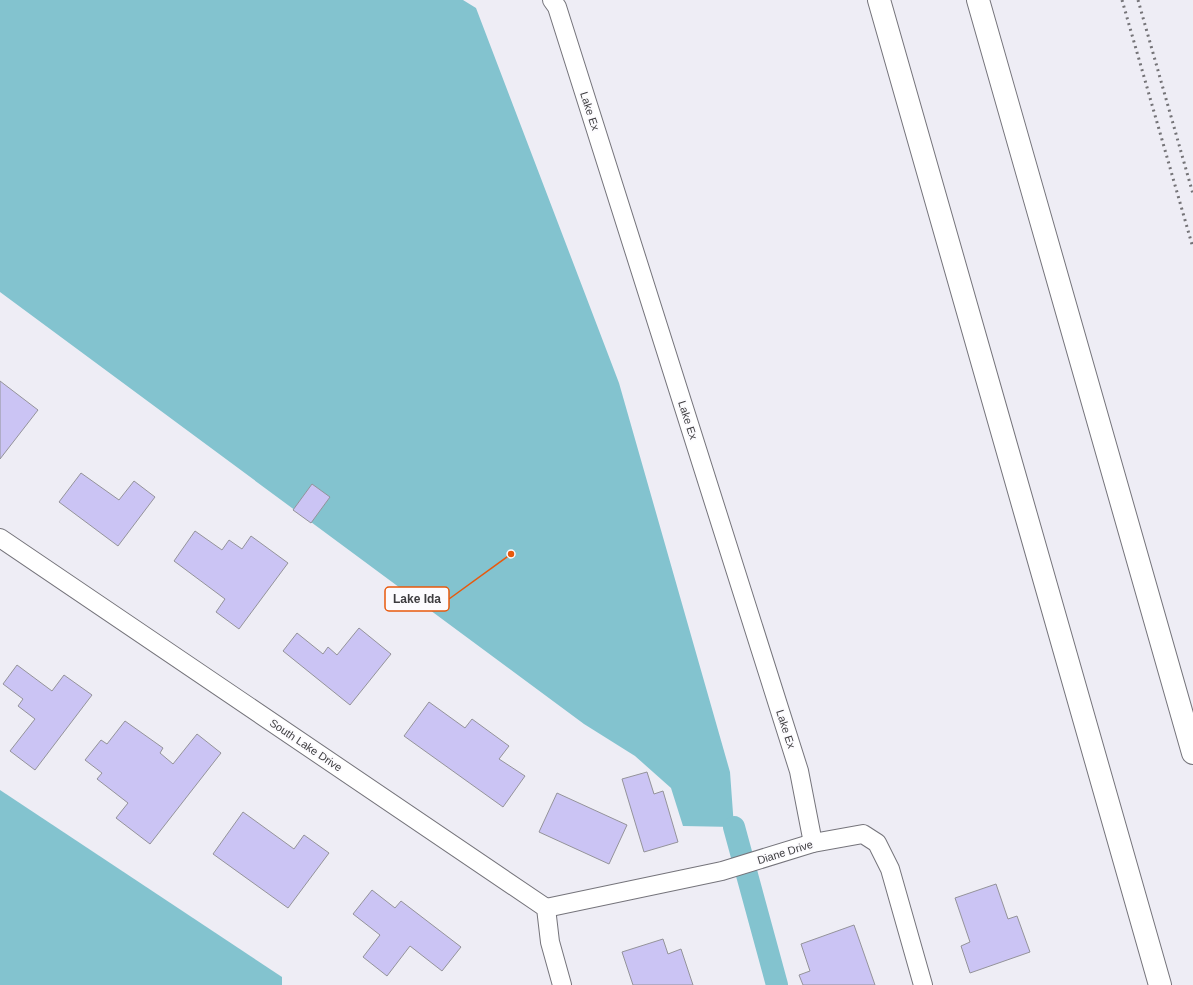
<svg xmlns="http://www.w3.org/2000/svg" width="1193" height="985" font-family="Arial,sans-serif">
	<style>
		.water { fill: #83c3cf }
		.lines { fill: none; stroke-linecap: round; stroke-linejoin: round }
		.canal { stroke: #83c3cf; stroke-width: 22 }
		.building { fill: #cbc4f4; stroke: #94939a }
		.street-casing { stroke: #75747b; stroke-width: 20 }
		.highway-casing { stroke: #75747b; stroke-width: 24 }
		.street { stroke: #fff; stroke-width: 18 }
		.highway { stroke: #fff; stroke-width: 22 }
		.rail { stroke: #747377; stroke-width: 3; stroke-dasharray: 2 4; stroke-linecap: butt }
		.labels { text-anchor: middle; dominant-baseline: central; stroke-width: 3.5; stroke-linejoin: round; paint-order: stroke }
		.street-label { font-size: 11px; fill: #3d3c3f; stroke: #fcfbfe }
		.leader { fill: none; stroke: #e8590c; stroke-width: 1.5 }
		.callout-dot { fill: #e8590c; stroke: #fcfbfe; stroke-width: 1.5 }
		.callout { fill: #fcfbfe; stroke: #e8590c; stroke-width: 1.5 }
		.callout-label { font-size: 12px; text-anchor: middle; font-weight: bold; fill: #3d3c3f }
	</style>
	<rect width="100%" height="100%" fill="#eeedf5"/>
	<g class="water">
		<path d="M0,0H463L476,8L619,383L730,772L734,827L683,826L671,788L635,756L584,724L0,292Z"/>
		<path d="M0,790L282,977V985H0Z"/>
	</g>
	<g class="lines">
		<path class="canal" d="M734,827L777,985"/>
	</g>
	<g class="building">
		<path d="M0,381L38,410L0,459Z"/>
		<path d="M81,473L119,500L134,481L155,497L118,546L59,502Z"/>
		<path d="M312,484L330,497L311,523L293,510Z"/>
		<path d="M195,531L222,550L229,540L242,549L251,536L288,563L239,629L216,612L225,599L174,561Z"/>
		<path d="M359,628L391,654L350,705L283,651L297,633L323,654L328,647L337,655Z"/>
		<path d="M17,665L52,691L64,675L92,695L35,770L10,751L35,719L18,706L23,699L3,684Z"/>
		<path d="M429,702L465,728L472,719L509,746L499,759L525,776L503,807L404,736Z"/>
		<path d="M125,721L163,748L160,753L173,764L197,734L221,753L150,844L116,818L128,803L97,779L102,773L85,760L101,740L107,744Z"/>
		<path d="M647,772L654,794L663,791L678,842L644,852L622,779Z"/>
		<path d="M557,793L627,825L609,864L539,832Z"/>
		<path d="M243,812L294,849L304,835L329,853L288,908L213,854Z"/>
		<path d="M996,884L1008,919L1017,916L1030,952L970,973L961,946L970,942L955,898Z"/>
		<path d="M372,890L395,908L401,901L461,947L442,971L410,946L387,976L363,957L380,935L353,914Z"/>
		<path d="M854,925L875,985H803L799,975L810,971L801,944Z"/>
		<path d="M663,939L668,954L681,949L693,985H633L622,952Z"/>
	</g>
	<g class="lines">
		<defs>
			<g id="street">
				<path d="M552,0L557,7L799,771L813,843"/>
				<path d="M0,538L546,908L550,942L562,985"/>
				<path d="M546,908L722,871L813,843L863,834L877,843L890,869L923,985"/>
			</g>
			<g id="highway">
				<path d="M879,0L1160,985"/>
				<path d="M978,0L1193,753"/>
			</g>
		</defs>
		<use href="#street" class="street-casing"/>
		<use href="#highway" class="highway-casing"/>
		<use href="#street" class="street"/>
		<use href="#highway" class="highway"/>
		<g class="rail">
			<path d="M1122,0L1193,248"/>
			<path d="M1138,0L1193,194"/>
		</g>
	</g>
	<g class="labels">
		<g class="street-label">
			<text transform="translate(590 111) rotate(72)">Lake Ex</text>
			<text transform="translate(688 420) rotate(72)">Lake Ex</text>
			<text transform="translate(786 729) rotate(72)">Lake Ex</text>
			<text transform="translate(306 745) rotate(34)">South Lake Drive</text>
			<text transform="translate(785 852) rotate(-17)">Diane Drive</text>
		</g>
	</g>
	<path class="leader" d="M511 554L449 599"/>
	<circle class="callout-dot" cx="511" cy="554" r="4"/>
	<rect class="callout" x="385" y="587" width="64" height="24" rx="4"/>
	<g class="callout-label">
		<text x="417" y="603">Lake Ida</text>
	</g>
</svg>
